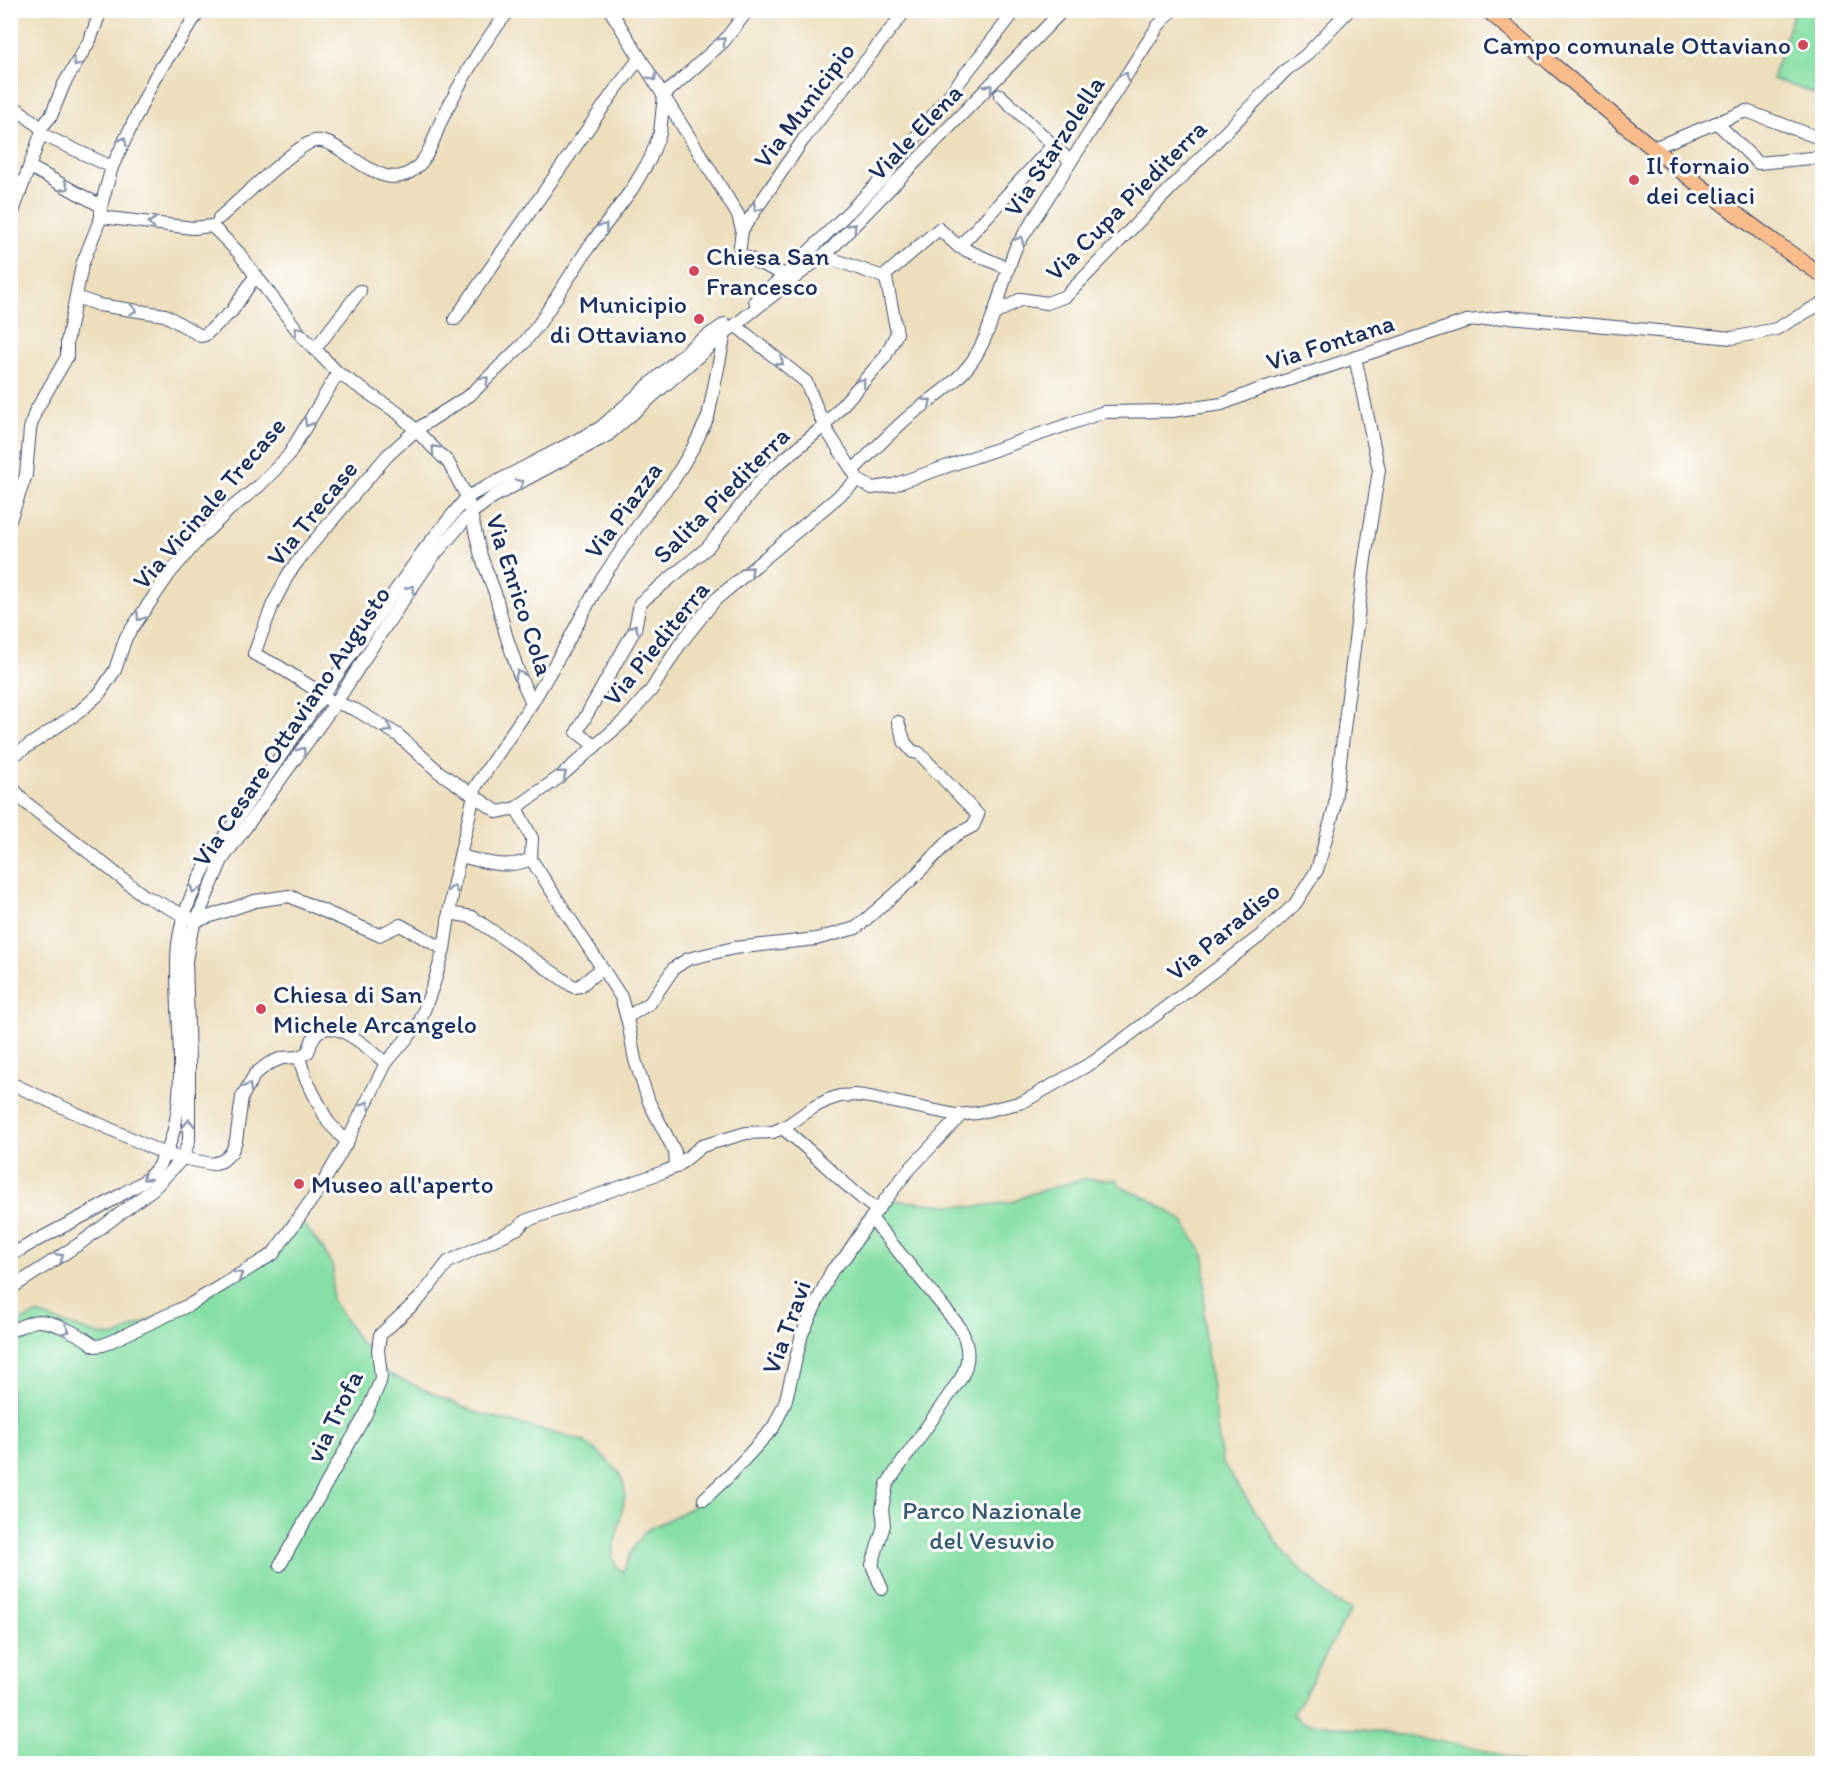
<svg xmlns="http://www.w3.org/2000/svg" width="1833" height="1774" font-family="Itim,sans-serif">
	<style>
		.green { fill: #86dfa4; stroke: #508781; stroke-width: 1.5 }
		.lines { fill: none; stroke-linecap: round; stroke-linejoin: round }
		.minor-casing { stroke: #3a496c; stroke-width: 14 }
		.major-casing { stroke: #3a496c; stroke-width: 17 }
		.minor { stroke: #fff; stroke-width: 12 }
		.major { stroke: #f9bc8a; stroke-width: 15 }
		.oneway { stroke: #8d97ae }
		.poi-dot { fill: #d1495b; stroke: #fff; stroke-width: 2 }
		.labels { text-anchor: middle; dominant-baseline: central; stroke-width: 6; stroke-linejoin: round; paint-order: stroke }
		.poi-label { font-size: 26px; fill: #1b2f5e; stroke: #fff; text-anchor: start }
		.street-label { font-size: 26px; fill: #1b2f5e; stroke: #fff }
		.park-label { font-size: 26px; fill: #365b70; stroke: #fff }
	</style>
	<rect width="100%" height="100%" fill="#fff"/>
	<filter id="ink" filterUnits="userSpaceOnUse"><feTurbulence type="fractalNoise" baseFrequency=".0167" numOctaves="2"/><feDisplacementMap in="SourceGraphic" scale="12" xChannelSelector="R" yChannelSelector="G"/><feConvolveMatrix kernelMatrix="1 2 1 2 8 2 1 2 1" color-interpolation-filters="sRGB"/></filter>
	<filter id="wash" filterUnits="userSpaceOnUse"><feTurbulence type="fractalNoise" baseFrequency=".008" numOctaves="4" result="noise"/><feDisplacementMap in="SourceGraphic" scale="24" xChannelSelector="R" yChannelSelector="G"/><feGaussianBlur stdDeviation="1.35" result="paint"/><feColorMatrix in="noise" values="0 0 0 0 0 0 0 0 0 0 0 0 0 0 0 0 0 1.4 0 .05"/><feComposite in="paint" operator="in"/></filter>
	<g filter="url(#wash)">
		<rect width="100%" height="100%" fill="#eddebc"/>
		<g class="green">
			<path d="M1794,11H1822V96L1772,79Z"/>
			<path d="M1084,1179L1117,1180L1121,1187L1149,1199L1182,1220L1205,1257L1204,1330L1222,1463L1285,1554L1335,1602L1351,1609L1293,1714L1302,1722L1437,1740L1477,1748L1524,1763L11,1764V1325L37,1314L95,1334L114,1337L199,1296L224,1276L266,1254L293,1211L323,1249L333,1268L332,1300L360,1343L376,1353L385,1372L474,1412L583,1441L604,1457L619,1473L624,1485L625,1496L612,1557L617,1567L623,1572L631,1552L645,1531L689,1509L728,1477L779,1420L795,1347L818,1281L842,1253L859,1223L877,1199L973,1207L1013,1202L1030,1194Z"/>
		</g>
	</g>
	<g filter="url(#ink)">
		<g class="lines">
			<defs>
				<g id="minor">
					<path d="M610,10L738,215L742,230L739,254L790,277"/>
					<path d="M748,10L724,41L664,95L660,133L650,159L632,189L588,248L539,324L523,344L470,395L417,429L387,456L304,553L289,573L273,604L254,654L278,666L316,690L321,697L356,710L398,735L439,772L498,812L516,808L561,776L626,719L652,689L680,644L715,600L858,480"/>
					<path d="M1000,95L1053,145L959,247L1007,268"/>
					<path d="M10,103L41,128"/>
					<path d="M1717,123L1758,163L1822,157"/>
					<path d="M41,134L112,167"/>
					<path d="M1053,145L1070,161"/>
					<path d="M1653,148L1746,111L1822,139"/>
					<path d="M30,167L101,206"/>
					<path d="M219,218C236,204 298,143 315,141C342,136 381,201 417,167C430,155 435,134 442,119C461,81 482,42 510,10"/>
					<path d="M10,220L41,134V128L51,116L64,84L90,40L101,10"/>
					<path d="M742,230L803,140L906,10"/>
					<path d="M883,277L939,229L959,247"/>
					<path d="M76,297L99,305L165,315L201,336L205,335L232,311L256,275"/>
					<path d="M755,301L786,274L886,175L1016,10"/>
					<path d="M993,315L1021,299L1047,303L1066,296L1287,69L1304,57L1349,10"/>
					<path d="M455,319L615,90L640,58"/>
					<path d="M735,325L806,382L824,426L856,476"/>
					<path d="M315,349L360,291"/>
					<path d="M853,470C871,453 888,435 906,419C931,398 964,380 979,350C996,318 1002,281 1016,247L1158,26L1172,10"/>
					<path d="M858,480L872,488L893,485L1104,412L1172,411L1222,404L1260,389L1467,321L1509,317L1732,338L1776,329L1822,303"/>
					<path d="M10,520L26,475L30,429L35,412L67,357V342L82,265L101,217V206L112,167L155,77L200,10"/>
					<path d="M532,703L566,645L601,580L650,508L673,481L694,446L708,417L725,333"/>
					<path d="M595,746L577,732L635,629L640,603L707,548L765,475L824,426L885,357L897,333L886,278L824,256"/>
					<path d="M10,758L79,712L99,694L115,670L126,637L170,573L200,538L229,510L260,485L288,456L338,373"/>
					<path d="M10,785L25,802L143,895L196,921L255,901L289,896L379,935L400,925L444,949"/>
					<path d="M516,808L532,838L531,859L621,997L628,1022L635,1060L649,1102L675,1152L676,1167"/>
					<path d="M460,856C485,862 507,870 531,859"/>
					<path d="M449,913L472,917L574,987L580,986L602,968"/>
					<path d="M627,1017L650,1003L674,968L688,959L734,948L816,939L856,928L909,882L954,836L973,826L978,815L919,753L913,752L905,743L898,722"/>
					<path d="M299,1057L305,1077L328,1122L347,1142"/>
					<path d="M10,1083L167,1155L212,1164L222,1161L231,1153L236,1141L242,1097L255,1074L268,1064L282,1058L299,1057L308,1052C310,1047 312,1038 316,1034C334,1014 372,1052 386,1063"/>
					<path d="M782,1128C816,1153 843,1186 877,1210"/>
					<path d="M871,1218L959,1326C969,1343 971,1360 961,1378L887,1484L882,1509L884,1525L872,1565L882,1589"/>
					<path d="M10,1256C46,1233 86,1217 122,1194C130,1189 141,1184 149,1177C200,1128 171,1010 178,944C182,912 196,884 211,856L423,551L467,497L600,428L694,345L725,324"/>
					<path d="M10,1289L82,1242L153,1189L183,1158L189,1140V1061L186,961L190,937L196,921L222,860L337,701L383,630L432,558L470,514L493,497L608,435L725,333L831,249L1063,10"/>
					<path d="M10,1331C18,1328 30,1321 38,1321C54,1321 83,1336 95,1346L103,1345L191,1304L273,1254L320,1188L347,1142L386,1063L419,1024L434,983L444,949L454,882L476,786L532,703L519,674L506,635L495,593L481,556L467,497L448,462L398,413L338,373L301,335L238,252L212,226L193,228L101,217"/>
					<path d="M704,1499L731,1474L773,1428L785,1403L802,1334L832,1270L845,1257L871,1218L907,1172L961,1115"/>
					<path d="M280,1565L366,1414L380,1382L381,1376L378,1350L380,1335L421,1297L448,1262L518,1228L525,1221L663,1172L676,1167L702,1146L746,1133L773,1132L785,1127L814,1107L828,1100L840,1096L856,1095L870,1097L956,1115L977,1113L1023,1102L1095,1061L1264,933L1295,904L1317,870L1334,810L1365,559L1379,470L1355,357"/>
				</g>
				<path id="major" d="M1487,10C1597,101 1704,196 1822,275"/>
			</defs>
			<use href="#minor" class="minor-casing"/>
			<use href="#major" class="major-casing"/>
			<use href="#minor" class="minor"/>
			<use href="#major" class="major"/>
		</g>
		<defs><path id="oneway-chevron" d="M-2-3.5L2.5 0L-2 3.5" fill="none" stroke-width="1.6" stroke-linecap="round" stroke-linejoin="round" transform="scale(1.5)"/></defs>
		<g class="oneway">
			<use href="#oneway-chevron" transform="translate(722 41) rotate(-47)"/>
			<use href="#oneway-chevron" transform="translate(77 63) rotate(121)"/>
			<use href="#oneway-chevron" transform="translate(1125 76) rotate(-57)"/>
			<use href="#oneway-chevron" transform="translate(653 77) rotate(57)"/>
			<use href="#oneway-chevron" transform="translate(989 88) rotate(-46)"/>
			<use href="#oneway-chevron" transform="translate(123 141) rotate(-65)"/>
			<use href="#oneway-chevron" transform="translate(65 187) rotate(30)"/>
			<use href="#oneway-chevron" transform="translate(757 208) rotate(124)"/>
			<use href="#oneway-chevron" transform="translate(152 223) rotate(-173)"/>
			<use href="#oneway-chevron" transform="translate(604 227) rotate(-52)"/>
			<use href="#oneway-chevron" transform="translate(853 227) rotate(-46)"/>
			<use href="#oneway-chevron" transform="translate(1020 240) rotate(-61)"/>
			<use href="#oneway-chevron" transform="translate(133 310) rotate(9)"/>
			<use href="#oneway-chevron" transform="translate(298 330) rotate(-129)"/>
			<use href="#oneway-chevron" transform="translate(780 362) rotate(38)"/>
			<use href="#oneway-chevron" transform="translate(485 380) rotate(-44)"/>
			<use href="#oneway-chevron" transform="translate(862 382) rotate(-49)"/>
			<use href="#oneway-chevron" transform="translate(928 402) rotate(-38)"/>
			<use href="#oneway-chevron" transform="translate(308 423) rotate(122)"/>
			<use href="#oneway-chevron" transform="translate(435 449) rotate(-133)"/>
			<use href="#oneway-chevron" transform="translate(520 483) rotate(-29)"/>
			<use href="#oneway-chevron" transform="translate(750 570) rotate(-41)"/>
			<use href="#oneway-chevron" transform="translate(411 589) rotate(-55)"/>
			<use href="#oneway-chevron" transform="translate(140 617) rotate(124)"/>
			<use href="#oneway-chevron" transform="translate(634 628) rotate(-70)"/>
			<use href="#oneway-chevron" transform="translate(519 674) rotate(-112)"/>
			<use href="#oneway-chevron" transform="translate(388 729) rotate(31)"/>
			<use href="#oneway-chevron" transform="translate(302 751) rotate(-55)"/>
			<use href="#oneway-chevron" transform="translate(563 774) rotate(-39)"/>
			<use href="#oneway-chevron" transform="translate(194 889) rotate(114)"/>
			<use href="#oneway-chevron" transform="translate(453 889) rotate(-80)"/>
			<use href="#oneway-chevron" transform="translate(248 1087) rotate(-61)"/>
			<use href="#oneway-chevron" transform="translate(366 1105) rotate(-63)"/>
			<use href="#oneway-chevron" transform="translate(189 1123) rotate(-90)"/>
			<use href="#oneway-chevron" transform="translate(146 1177) rotate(139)"/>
			<use href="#oneway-chevron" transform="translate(60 1257) rotate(-33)"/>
			<use href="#oneway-chevron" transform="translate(239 1275) rotate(-32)"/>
			<use href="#oneway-chevron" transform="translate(66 1330) rotate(22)"/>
		</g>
	</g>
	<g class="poi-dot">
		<circle cx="1803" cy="45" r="6"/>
		<circle cx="1634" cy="180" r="6"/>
		<circle cx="694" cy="271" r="6"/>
		<circle cx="699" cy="319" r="6"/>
		<circle cx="261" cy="1009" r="6"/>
		<circle cx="299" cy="1184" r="6"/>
	</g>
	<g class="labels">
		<g class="poi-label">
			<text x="1791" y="45" text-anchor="end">Campo comunale Ottaviano</text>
			<text x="1646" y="165">Il fornaio<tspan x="1646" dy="30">dei celiaci</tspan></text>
			<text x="706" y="256">Chiesa San<tspan x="706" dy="30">Francesco</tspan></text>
			<text x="687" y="304" text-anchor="end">Municipio<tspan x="687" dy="30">di Ottaviano</tspan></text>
			<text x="273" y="994">Chiesa di San<tspan x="273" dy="30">Michele Arcangelo</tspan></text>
			<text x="311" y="1184">Museo all'aperto</text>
		</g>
		<g class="street-label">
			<text transform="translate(804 105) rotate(-53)">Via Municipio</text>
			<text transform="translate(915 132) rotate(-46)">Viale Elena</text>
			<text transform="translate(1054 146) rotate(-57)">Via Starzolella</text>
			<text transform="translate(1126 200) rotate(-45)">Via Cupa Piediterra</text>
			<text transform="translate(1330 342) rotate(-18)">Via Fontana</text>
			<text transform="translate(721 495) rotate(-45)">Salita Piediterra</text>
			<text transform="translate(209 503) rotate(-49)">Via Vicinale Trecase</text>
			<text transform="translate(623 510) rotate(-54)">Via Piazza</text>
			<text transform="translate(312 513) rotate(-51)">Via Trecase</text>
			<text transform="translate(520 595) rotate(72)">Via Enrico Cola</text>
			<text transform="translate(656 643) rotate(-51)">Via Piediterra</text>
			<text transform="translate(291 726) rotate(-56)">Via Cesare Ottaviano Augusto</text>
			<text transform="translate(1223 931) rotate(-40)">Via Paradiso</text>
			<text transform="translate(786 1327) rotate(-70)">Via Travi</text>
			<text transform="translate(334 1416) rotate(-64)">via Trofa</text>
		</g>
		<g class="park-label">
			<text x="992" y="1510">Parco Nazionale<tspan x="992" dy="30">del Vesuvio</tspan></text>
		</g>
	</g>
	<rect width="1833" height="1774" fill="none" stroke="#fff" stroke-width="36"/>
</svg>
